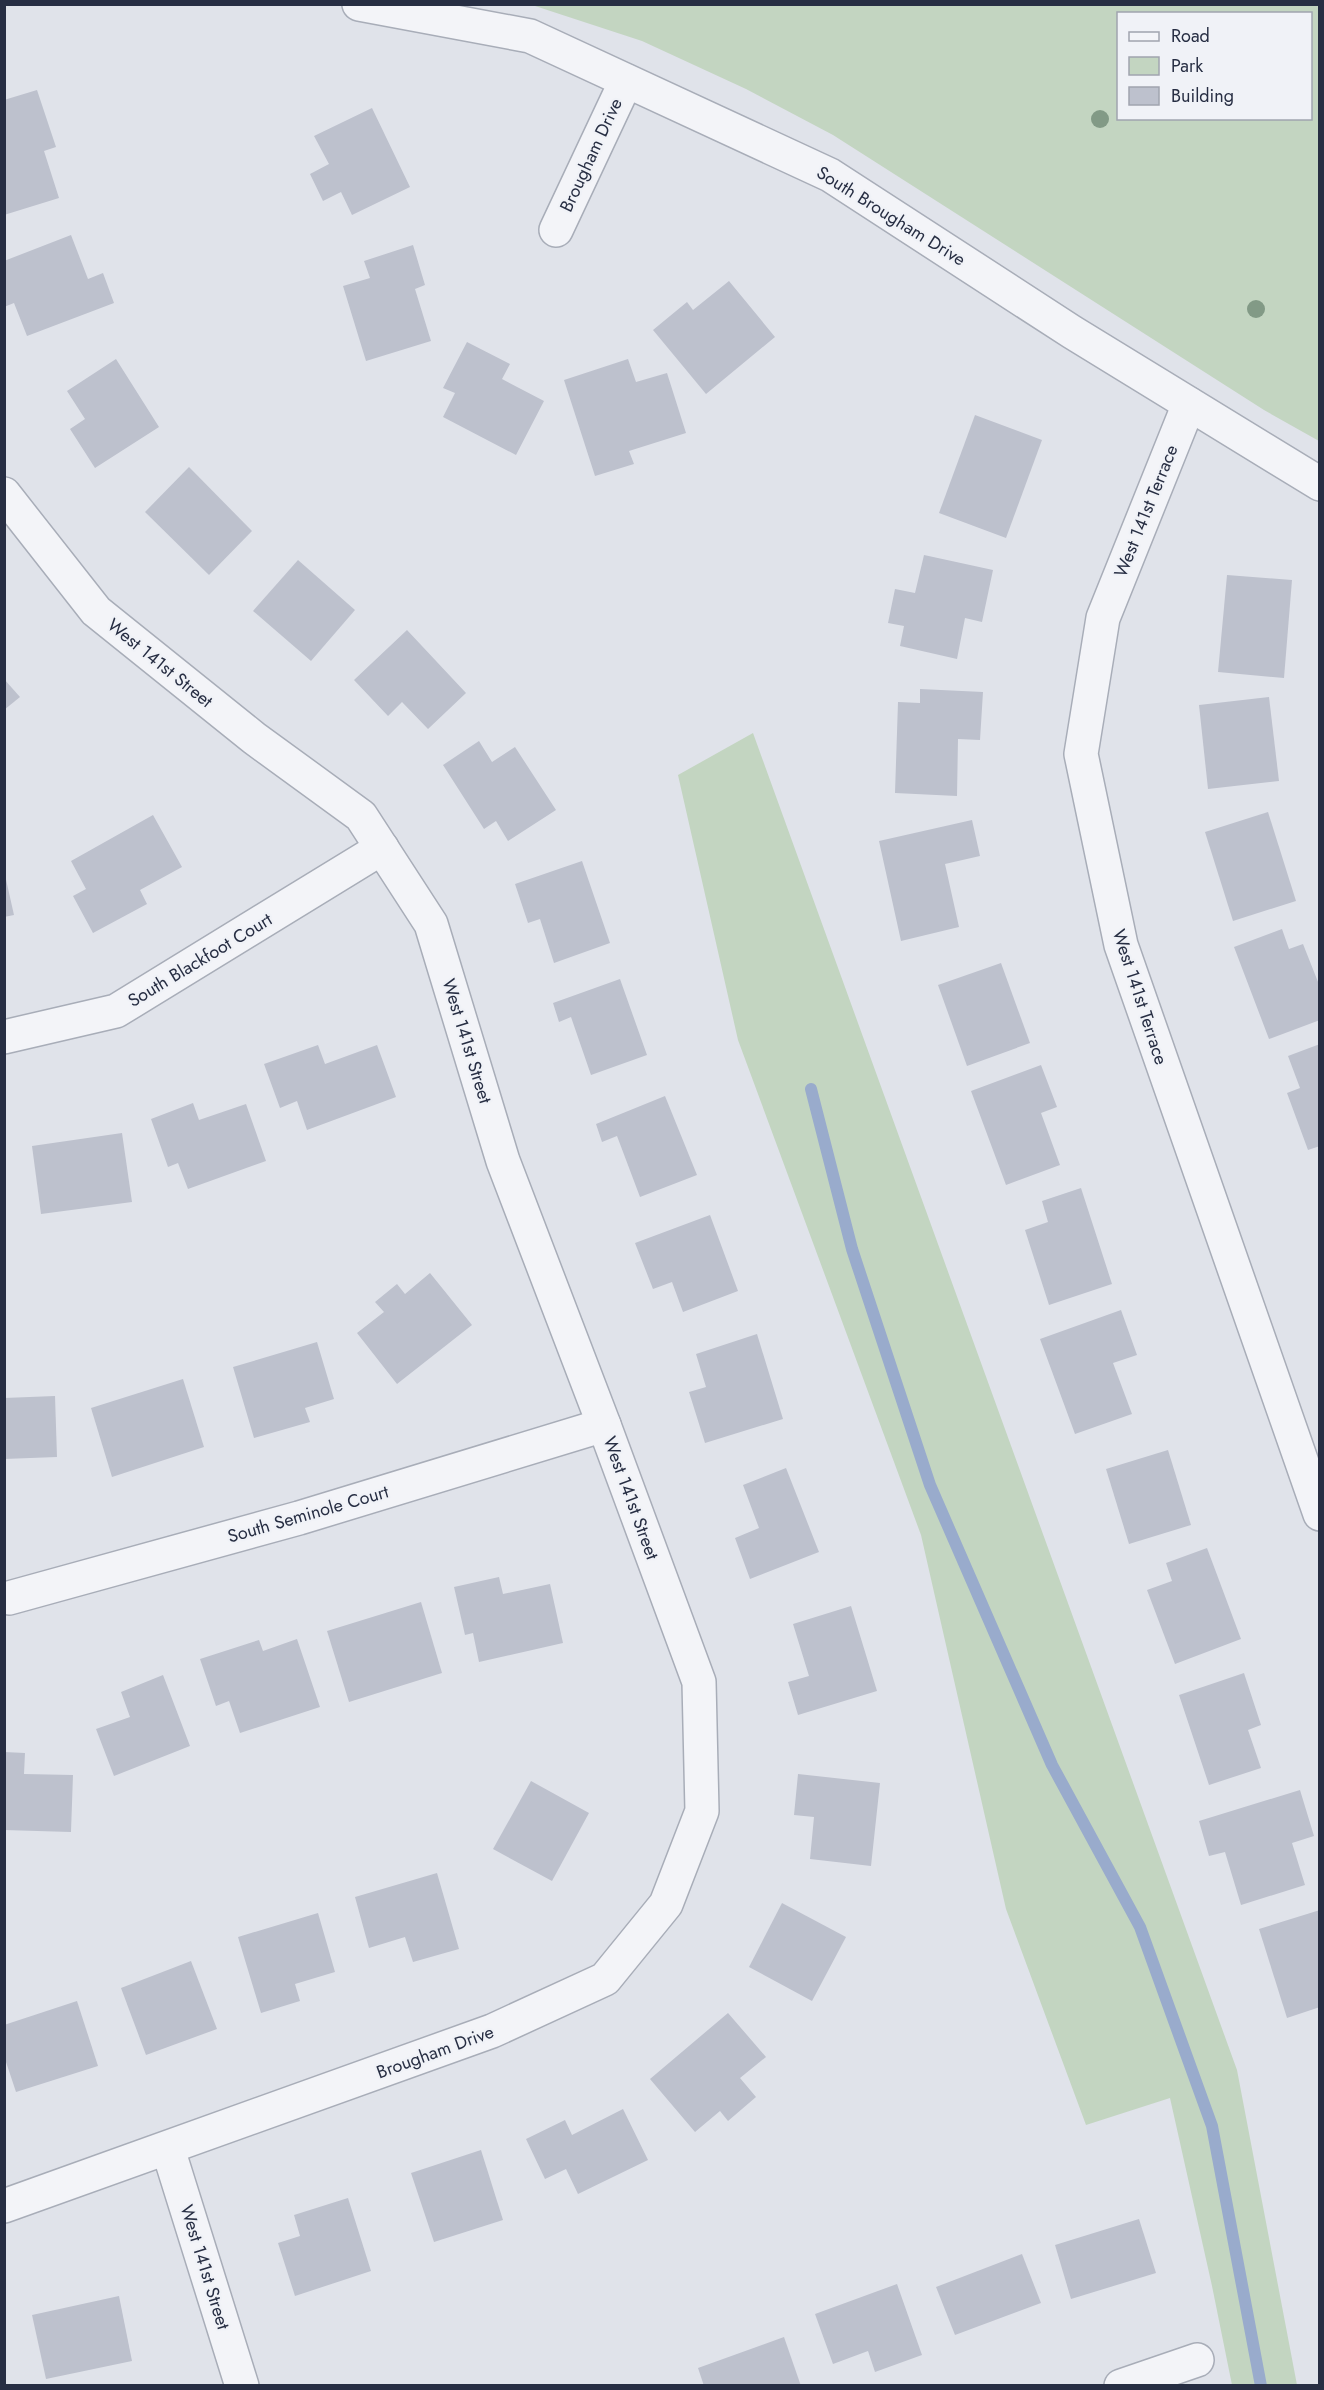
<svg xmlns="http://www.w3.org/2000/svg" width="1324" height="2390" font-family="Jost,sans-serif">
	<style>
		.green { fill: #c3d5c1; fill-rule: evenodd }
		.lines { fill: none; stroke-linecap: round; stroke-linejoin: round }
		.stream { stroke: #99abcc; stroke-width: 12 }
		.building { fill: #bdc1cd }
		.minor-casing { stroke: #a8adb8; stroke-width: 36 }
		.tertiary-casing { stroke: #a8adb8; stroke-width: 36 }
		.minor { stroke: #f3f4f8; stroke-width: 33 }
		.tertiary { stroke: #f3f4f8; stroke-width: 33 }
		.tree { fill: #829a86 }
		.labels { text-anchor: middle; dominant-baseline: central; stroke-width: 4.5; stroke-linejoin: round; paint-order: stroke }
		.street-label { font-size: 18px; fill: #272e43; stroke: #f0f2f7 }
	</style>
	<rect width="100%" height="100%" fill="#e0e3ea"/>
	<g class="green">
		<path d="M532,5H1319V441L1264,410L833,135L746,89L642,41ZM1118,14H1310V118H1118Z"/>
		<path d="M753,733L1237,2070L1297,2385H1232L1212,2286L1170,2098L1086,2125L1006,1909L921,1535L738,1040L678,775Z"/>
	</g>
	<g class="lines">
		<path class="stream" d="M811,1089L852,1249L930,1485L1052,1765L1140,1927L1212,2126L1261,2386"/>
	</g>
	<g class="building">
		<path d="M37,90L56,147L44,151L59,198L4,215V100Z"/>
		<path d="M372,108L410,187L352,215L341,192L323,201L310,174L329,164L314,136Z"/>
		<path d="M71,235L88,279L103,273L114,303L27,336L14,303L4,307V261Z"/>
		<path d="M413,245L425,285L415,289L431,341L366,361L343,286L370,278L364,261Z"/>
		<path d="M729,281L775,337L706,394L653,330L687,302L693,310Z"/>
		<path d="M467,342L510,364L502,379L544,401L516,455L443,417L455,393L443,388Z"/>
		<path d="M116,359L159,427L95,468L70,429L85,419L67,391Z"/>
		<path d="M628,359L636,382L667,373L686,433L629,451L634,464L595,476L564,380Z"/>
		<path d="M975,415L1042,440L1006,538L939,513Z"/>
		<path d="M189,467L252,531L209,575L145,512Z"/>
		<path d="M924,555L993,570L982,622L965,618L957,659L900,646L904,626L888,623L895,589L915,593Z"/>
		<path d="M298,560L355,610L311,661L253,611Z"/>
		<path d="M1227,575L1292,580L1284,678L1218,672Z"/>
		<path d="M407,630L466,693L428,729L402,702L388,716L354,680Z"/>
		<path d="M4,679L20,697L4,710Z"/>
		<path d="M920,689L983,692L980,740L958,739L957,796L895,793L898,702L920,703Z"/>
		<path d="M1269,697L1279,781L1208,789L1199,705Z"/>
		<path d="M479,741L492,762L515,747L556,810L508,841L496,821L484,829L443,765Z"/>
		<path d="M1268,812L1296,901L1233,921L1205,832Z"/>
		<path d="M153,815L182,867L140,890L147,904L93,933L73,896L86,889L71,861Z"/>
		<path d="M972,820L980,856L945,864L959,927L901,941L879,841Z"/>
		<path d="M582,861L610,943L554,963L540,919L528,923L515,884Z"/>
		<path d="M5,875L14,915L4,917V876Z"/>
		<path d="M1282,929L1289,949L1303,944L1320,987V1020L1269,1039L1234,947Z"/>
		<path d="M1001,963L1030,1043L967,1066L938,985Z"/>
		<path d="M620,979L647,1055L591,1075L571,1017L559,1022L553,1003Z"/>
		<path d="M1320,1044V1146L1308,1150L1287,1093L1300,1088L1288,1056Z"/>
		<path d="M318,1045L325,1064L377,1045L396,1097L307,1130L297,1101L280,1108L264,1064Z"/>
		<path d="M1041,1065L1057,1107L1041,1113L1060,1165L1006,1185L971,1091Z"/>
		<path d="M665,1096L697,1175L640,1197L617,1136L602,1142L596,1124Z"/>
		<path d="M193,1103L199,1120L246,1104L266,1161L188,1189L178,1163L168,1167L151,1119Z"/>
		<path d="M122,1133L132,1202L41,1214L32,1146Z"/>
		<path d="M1081,1188L1112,1284L1049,1305L1025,1230L1048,1222L1042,1201Z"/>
		<path d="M710,1215L738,1291L683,1312L672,1282L653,1289L635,1243Z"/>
		<path d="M430,1273L472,1325L397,1384L357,1333L384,1312L375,1302L397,1284L405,1294Z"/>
		<path d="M1121,1310L1137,1355L1113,1363L1132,1414L1075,1434L1040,1339Z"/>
		<path d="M757,1334L783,1419L705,1443L689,1392L706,1387L696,1354Z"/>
		<path d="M317,1342L334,1399L305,1408L310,1422L254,1438L233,1367Z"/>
		<path d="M183,1379L204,1447L112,1477L91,1408Z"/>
		<path d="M55,1396L57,1457L4,1459V1398Z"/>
		<path d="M1168,1450L1191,1525L1129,1544L1106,1469Z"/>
		<path d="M786,1468L819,1552L750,1579L735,1538L759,1528L743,1485Z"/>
		<path d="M1207,1548L1241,1639L1175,1664L1147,1590L1172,1581L1166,1563Z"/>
		<path d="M499,1577L503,1594L550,1584L563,1643L479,1662L473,1633L465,1635L454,1587Z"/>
		<path d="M421,1602L442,1673L349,1702L327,1631Z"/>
		<path d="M851,1606L877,1691L798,1715L788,1682L809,1676L793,1624Z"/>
		<path d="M297,1639L320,1707L240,1733L229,1701L216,1706L200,1659L259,1640L263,1651Z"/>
		<path d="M1244,1673L1261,1725L1248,1730L1261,1768L1209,1785L1179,1695Z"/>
		<path d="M163,1675L190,1746L114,1776L96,1729L130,1717L121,1692Z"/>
		<path d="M4,1752L25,1753L24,1774L73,1775L71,1832L4,1830Z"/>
		<path d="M798,1774L880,1783L871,1866L810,1859L814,1817L794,1815Z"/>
		<path d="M531,1781L589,1813L552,1881L493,1849Z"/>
		<path d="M1300,1790L1314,1836L1292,1843L1305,1885L1241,1905L1225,1852L1209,1856L1199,1821Z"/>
		<path d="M437,1873L459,1949L413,1962L405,1937L369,1948L355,1897Z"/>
		<path d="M782,1903L846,1937L812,2001L749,1967Z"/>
		<path d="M1320,1910V2007L1287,2018L1259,1929Z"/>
		<path d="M318,1913L335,1972L295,1984L300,2001L261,2013L238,1937Z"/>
		<path d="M191,1961L217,2029L146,2055L121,1988Z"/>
		<path d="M77,2001L98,2066L16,2092L4,2056V2025Z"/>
		<path d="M728,2013L766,2057L740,2078L756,2097L728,2121L720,2111L695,2132L650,2079Z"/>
		<path d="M623,2109L648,2160L578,2194L566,2169L545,2179L526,2139L565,2120L572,2135Z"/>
		<path d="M481,2150L503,2220L434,2242L411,2173Z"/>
		<path d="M348,2198L371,2271L295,2296L278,2243L300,2236L294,2215Z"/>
		<path d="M1139,2219L1156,2273L1071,2299L1055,2245Z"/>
		<path d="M1022,2254L1041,2303L955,2335L936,2287Z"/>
		<path d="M897,2284L922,2355L875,2372L868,2351L833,2364L815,2314Z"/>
		<path d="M119,2296L132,2361L46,2379L32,2315Z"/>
		<path d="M784,2337L801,2386H704L698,2368Z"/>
	</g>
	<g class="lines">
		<defs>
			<g id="minor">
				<path d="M556,230L626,81"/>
				<path d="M1189,404L1103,618L1081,754L1121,945L1320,1514"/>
				<path d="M4,494L96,611L254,738L361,816L431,924L503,1161L604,1425L699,1682L702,1811L666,1904L605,1979L492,2031L4,2206"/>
				<path d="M4,1037L116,1011L382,848"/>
				<path d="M9,1598L299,1518L604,1425"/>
				<path d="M168,2149L242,2386"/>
				<path d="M1121,2386L1197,2360"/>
			</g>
			<path id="tertiary" d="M359,4L530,36L830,175L1072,332L1320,484"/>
		</defs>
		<use href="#minor" class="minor-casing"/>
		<use href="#tertiary" class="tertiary-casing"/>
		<use href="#minor" class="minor"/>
		<use href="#tertiary" class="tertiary"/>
	</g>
	<g class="tree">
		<circle cx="1100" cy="119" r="9"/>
		<circle cx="1256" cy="309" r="9"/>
	</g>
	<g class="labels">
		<g class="street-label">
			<text transform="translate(591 155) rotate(-65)">Brougham Drive</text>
			<text transform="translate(891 216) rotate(32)">South Brougham Drive</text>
			<text transform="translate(1146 511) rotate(-68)">West 141st Terrace</text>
			<text transform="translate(160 663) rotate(39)">West 141st Street</text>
			<text transform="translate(200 960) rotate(-31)">South Blackfoot Court</text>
			<text transform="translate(1140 997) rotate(72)">West 141st Terrace</text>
			<text transform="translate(467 1041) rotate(73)">West 141st Street</text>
			<text transform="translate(631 1498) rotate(70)">West 141st Street</text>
			<text transform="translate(308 1514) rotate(-16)">South Seminole Court</text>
			<text transform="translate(435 2052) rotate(-20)">Brougham Drive</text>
			<text transform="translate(205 2267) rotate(73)">West 141st Street</text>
		</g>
	</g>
	<rect width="1324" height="2390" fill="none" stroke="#272e43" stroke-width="12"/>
	<rect x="1117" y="12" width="195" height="108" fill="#f0f2f7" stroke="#a0a4af" stroke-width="1.5"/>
	<rect x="1129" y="32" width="30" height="9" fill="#f3f4f8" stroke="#a0a4af" stroke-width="1.5"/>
	<text x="1171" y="42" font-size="18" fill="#272e43">Road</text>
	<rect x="1129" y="57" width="30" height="18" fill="#c3d5c1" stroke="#a0a4af" stroke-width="1.5"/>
	<text x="1171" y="72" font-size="18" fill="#272e43">Park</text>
	<rect x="1129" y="87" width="30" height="18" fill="#bdc1cd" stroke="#a0a4af" stroke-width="1.5"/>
	<text x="1171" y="102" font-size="18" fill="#272e43">Building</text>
</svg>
